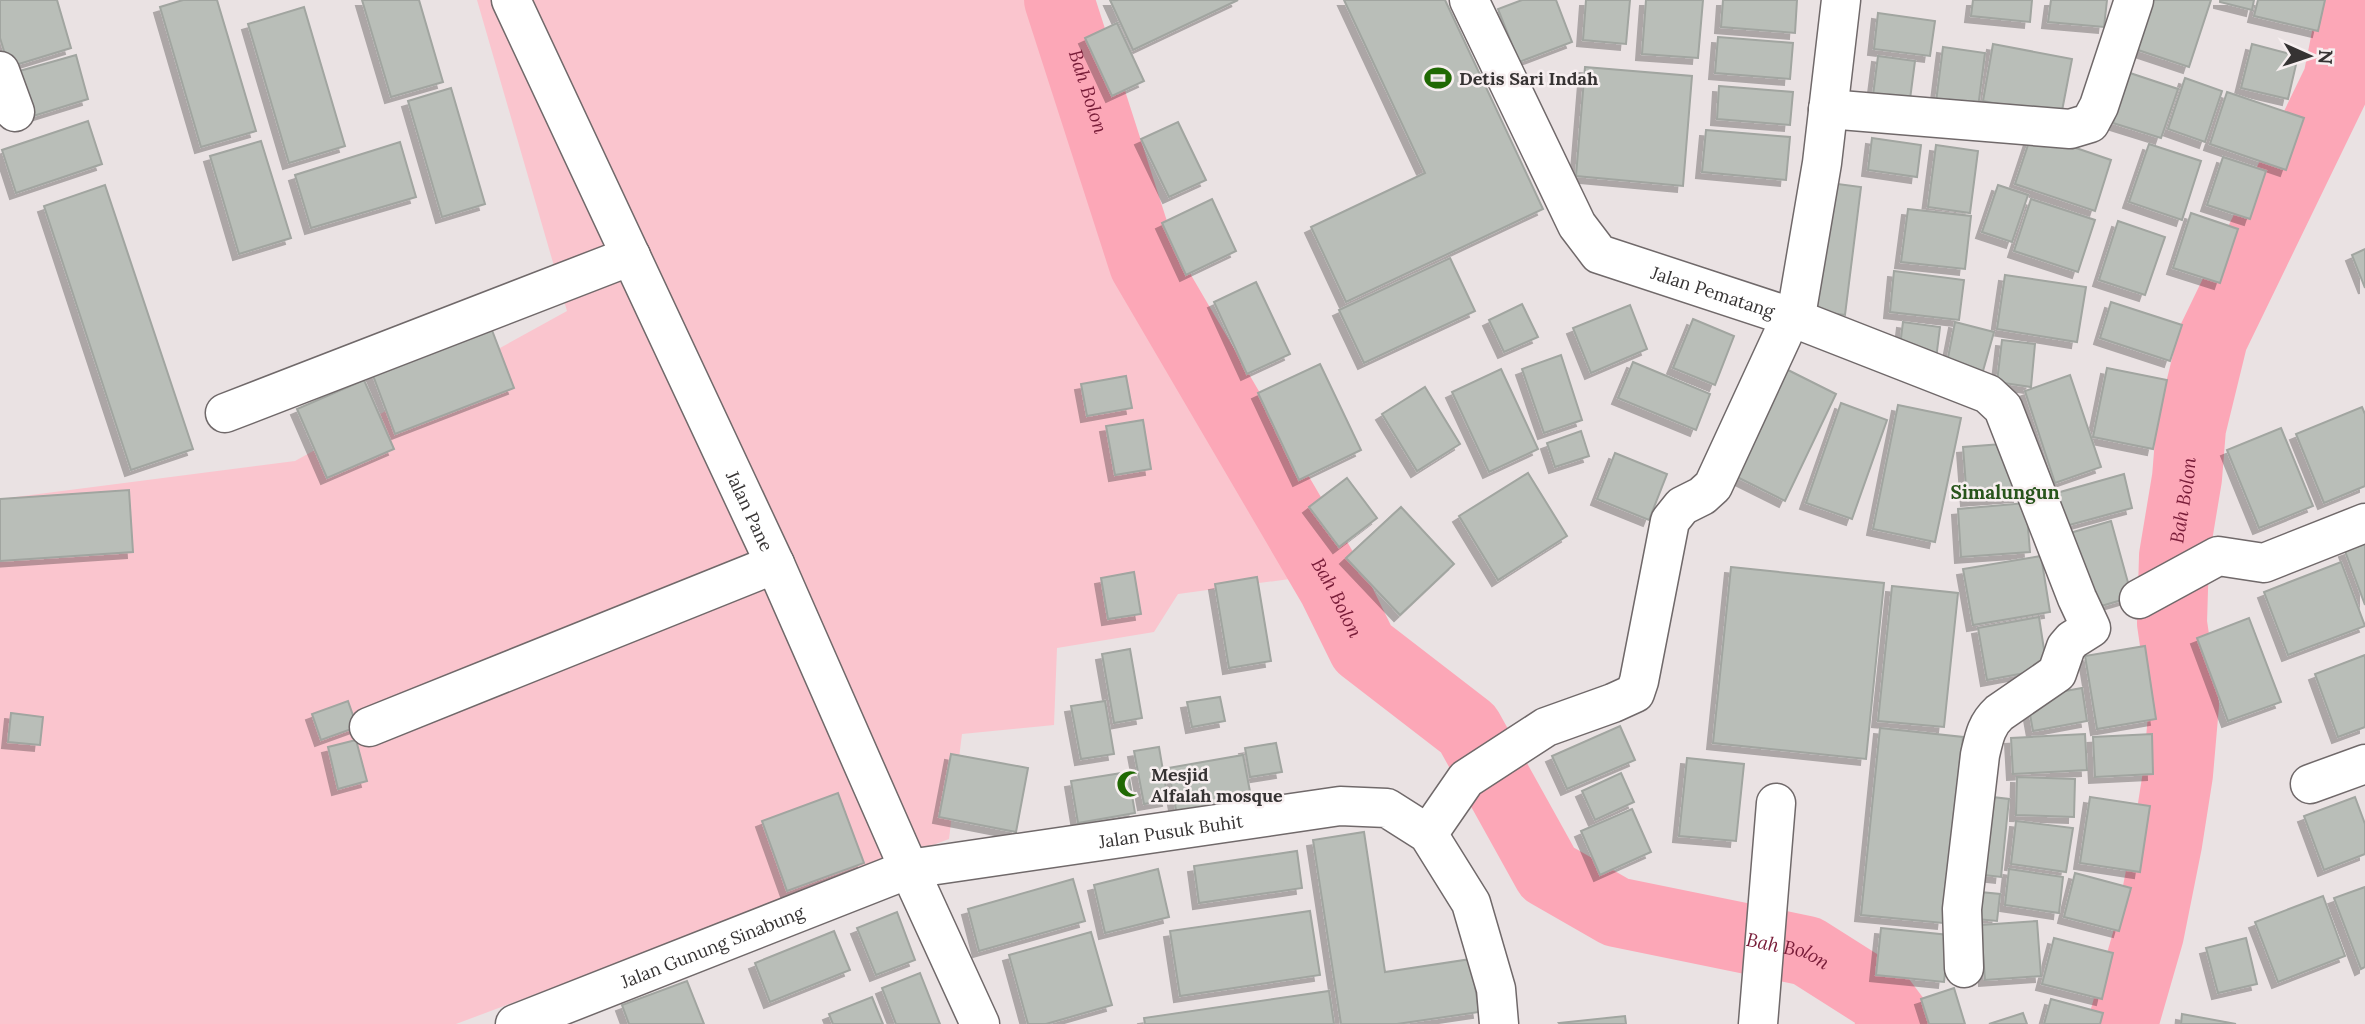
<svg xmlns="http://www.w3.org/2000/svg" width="2365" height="1024" font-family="Lora,serif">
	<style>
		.green { fill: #fac5ce }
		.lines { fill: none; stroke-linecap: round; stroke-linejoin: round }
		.river { stroke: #fca7b7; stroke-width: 70 }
		.building { fill: #b9beb8; stroke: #a1a5a0; stroke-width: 2; filter: url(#shadow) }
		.minor-casing { stroke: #70696a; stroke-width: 41 }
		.minor { stroke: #fff; stroke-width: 38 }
		.labels { text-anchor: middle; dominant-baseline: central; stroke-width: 5; stroke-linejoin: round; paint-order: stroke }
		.poi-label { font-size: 18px; font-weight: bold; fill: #363333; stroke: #f7eff0; text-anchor: start }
		.street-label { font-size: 18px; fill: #363333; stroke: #f7eff0 }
		.water-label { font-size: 19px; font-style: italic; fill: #781c38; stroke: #f7eff0 }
		.neighbourhood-label { font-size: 19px; font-weight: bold; fill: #28551c; stroke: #f7eff0 }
	</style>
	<defs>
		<filter id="shadow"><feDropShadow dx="-6" dy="6" stdDeviation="0" flood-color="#0004"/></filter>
	</defs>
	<rect width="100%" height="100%" fill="#eae2e3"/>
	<path class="green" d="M477,0H1040V10L1119,250L1297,578L1178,594L1154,632L1057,648L1054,725L962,734L949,839L456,1024H0V499L295,461L567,311Z"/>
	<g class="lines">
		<g class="river">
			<path id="s1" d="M1059,0L1144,264L1333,587L1363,648L1468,729L1548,873L1616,912L1807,951L1878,996L1899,1024"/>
			<path id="s2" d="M2123,1024L2149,934L2167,844L2178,774L2184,705L2172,623L2174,556L2187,478L2191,428L2213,338L2338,80L2354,0"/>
		</g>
	</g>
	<g class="building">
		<path d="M0,0H57L71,48L9,67L0,38Z"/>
		<path d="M183,0H217L256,131L201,147L160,7Z"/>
		<path d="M362,0H419L443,82L391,97Z"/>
		<path d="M1110,0H1238L1133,50Z"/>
		<path d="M1344,0H1445L1543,209L1346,302L1311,227L1425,173Z"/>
		<path d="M1522,0H1556L1572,42L1519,62L1498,9Z"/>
		<path d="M1586,0H1630L1626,44L1583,40Z"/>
		<path d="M1646,0H1703L1698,58L1642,54Z"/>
		<path d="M1723,0H1797L1795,33L1721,27Z"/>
		<path d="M1973,0H2032L2030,22L1971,16Z"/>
		<path d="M2051,0H2107L2104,27L2048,22Z"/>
		<path d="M2145,0H2211L2189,67L2129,47Z"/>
		<path d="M2220,0H2254L2252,10L2220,2Z"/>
		<path d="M2258,0H2325L2318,31L2254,16Z"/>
		<path d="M304,7L345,146L289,163L248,24Z"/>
		<path d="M1878,13L1935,21L1930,56L1874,49Z"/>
		<path d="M1117,23L1144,81L1112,96L1085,38Z"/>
		<path d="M1718,37L1793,43L1790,79L1715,73Z"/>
		<path d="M1993,44L2072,59L2061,116L1983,101Z"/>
		<path d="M2252,44L2298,56L2288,99L2241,88Z"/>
		<path d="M1943,47L1985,53L1978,108L1936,102Z"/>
		<path d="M76,55L88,99L30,117L16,72Z"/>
		<path d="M1878,56L1915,61L1909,107L1872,103Z"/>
		<path d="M1585,67L1692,76L1683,186L1576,176Z"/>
		<path d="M2130,73L2178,89L2161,138L2113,123Z"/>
		<path d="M2185,78L2222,91L2205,142L2168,129Z"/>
		<path d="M1719,86L1793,92L1790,125L1717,119Z"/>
		<path d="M451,88L485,204L442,217L408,101Z"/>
		<path d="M2227,92L2304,118L2286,170L2210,144Z"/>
		<path d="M88,121L102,164L16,193L2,150Z"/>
		<path d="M1178,122L1206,180L1169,197L1141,139Z"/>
		<path d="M1706,130L1790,137L1786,180L1702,172Z"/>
		<path d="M2032,133L2111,160L2095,211L2015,184Z"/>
		<path d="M1872,138L1921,145L1917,177L1868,170Z"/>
		<path d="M261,141L291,238L239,254L210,156Z"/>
		<path d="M400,142L416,197L311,228L295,175Z"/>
		<path d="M2149,144L2201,161L2182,220L2129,202Z"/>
		<path d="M1936,145L1978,151L1970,213L1928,207Z"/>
		<path d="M2223,157L2266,171L2250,219L2207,205Z"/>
		<path d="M1830,183L1861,187L1845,315L1815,311Z"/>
		<path d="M105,185L193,449L131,470L44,206Z"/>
		<path d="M1998,185L2028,195L2012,242L1982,232Z"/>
		<path d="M1212,199L1236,251L1186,275L1162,223Z"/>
		<path d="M2031,199L2095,220L2078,272L2014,251Z"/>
		<path d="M1908,209L1971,216L1965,269L1901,262Z"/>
		<path d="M2191,213L2238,229L2220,283L2173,268Z"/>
		<path d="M2118,221L2165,237L2145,295L2099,280Z"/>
		<path d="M2365,249V288L2352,255Z"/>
		<path d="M1450,258L1475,311L1364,363L1339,310Z"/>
		<path d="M1894,271L1964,280L1959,320L1890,312Z"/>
		<path d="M2005,275L2086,287L2077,342L1997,329Z"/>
		<path d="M1256,282L1290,354L1247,374L1214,302Z"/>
		<path d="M2111,302L2182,325L2170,361L2100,338Z"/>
		<path d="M1522,304L1538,337L1504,352L1489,320Z"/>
		<path d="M1630,305L1647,349L1591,373L1573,328Z"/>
		<path d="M1693,319L1734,336L1715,385L1673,368Z"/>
		<path d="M1903,322L1940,327L1936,359L1899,354Z"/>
		<path d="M1955,322L1994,332L1981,378L1946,368Z"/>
		<path d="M490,325L514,388L395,434L371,370Z"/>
		<path d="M2002,340L2035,344L2031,387L1997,382Z"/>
		<path d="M1561,355L1582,420L1544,433L1522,369Z"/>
		<path d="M1633,362L1710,394L1696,430L1618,398Z"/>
		<path d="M1320,364L1361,450L1299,480L1258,393Z"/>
		<path d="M2107,368L2167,380L2153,449L2093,437Z"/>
		<path d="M1501,369L1538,449L1489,472L1452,392Z"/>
		<path d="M1786,369L1836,394L1785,501L1735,476Z"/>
		<path d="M2070,375L2101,467L2055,483L2025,391Z"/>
		<path d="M1126,376L1132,408L1087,416L1081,384Z"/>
		<path d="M364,380L394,449L327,478L297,409Z"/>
		<path d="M1425,387L1460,444L1417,471L1382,414Z"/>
		<path d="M1841,403L1887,420L1852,519L1806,503Z"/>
		<path d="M1898,405L1961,418L1935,542L1873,529Z"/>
		<path d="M2362,407L2365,414V486L2324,503L2296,434Z"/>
		<path d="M1143,420L1151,469L1115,475L1106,426Z"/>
		<path d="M2281,428L2313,506L2259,528L2227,450Z"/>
		<path d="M1581,431L1589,456L1555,467L1547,443Z"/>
		<path d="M2015,443L2019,496L1967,500L1963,447Z"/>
		<path d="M1615,453L1667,474L1649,520L1597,499Z"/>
		<path d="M1528,473L1567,536L1498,580L1459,516Z"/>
		<path d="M2124,474L2132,508L2062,527L2053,494Z"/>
		<path d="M1347,478L1377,518L1339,547L1309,507Z"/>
		<path d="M129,490L133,552L0,561V499Z"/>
		<path d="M2026,503L2030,552L1961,557L1958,509Z"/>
		<path d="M1401,507L1454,564L1400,615L1346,558Z"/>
		<path d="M2111,521L2132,597L2091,609L2070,533Z"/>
		<path d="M2365,544V605L2345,551Z"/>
		<path d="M2041,556L2050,612L1973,625L1963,569Z"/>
		<path d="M2341,562L2365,626L2288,655L2264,592Z"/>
		<path d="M1731,567L1884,583L1866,759L1713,743Z"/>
		<path d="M1134,572L1141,614L1108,619L1101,578Z"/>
		<path d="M1257,577L1271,661L1229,668L1215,584Z"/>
		<path d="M1892,586L1958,593L1944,727L1878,721Z"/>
		<path d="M2039,617L2047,669L1987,680L1978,628Z"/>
		<path d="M2249,618L2281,702L2228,721L2197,638Z"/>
		<path d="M2145,646L2156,719L2097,729L2085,656Z"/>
		<path d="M1130,649L1142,718L1114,723L1102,654Z"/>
		<path d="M2365,655V727L2338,737L2315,674Z"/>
		<path d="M2082,688L2087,721L2033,731L2027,698Z"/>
		<path d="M1220,697L1225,721L1192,727L1187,702Z"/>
		<path d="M348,701L357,727L321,740L312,714Z"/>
		<path d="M1105,701L1114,754L1081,759L1071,706Z"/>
		<path d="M11,713L43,717L40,745L8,742Z"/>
		<path d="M1620,726L1635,760L1567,789L1552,756Z"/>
		<path d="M1880,728L1963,737L1943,923L1861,915Z"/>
		<path d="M2085,734L2087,770L2013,774L2011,738Z"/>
		<path d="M2152,734L2153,774L2095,777L2093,737Z"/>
		<path d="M356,740L367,781L338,789L328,747Z"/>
		<path d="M1276,743L1282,772L1250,777L1245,748Z"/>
		<path d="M1159,747L1168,800L1144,804L1134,751Z"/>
		<path d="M951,754L1028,768L1016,832L939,817Z"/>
		<path d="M1243,755L1252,802L1177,815L1168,768Z"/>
		<path d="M1687,758L1744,764L1736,841L1679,836Z"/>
		<path d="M1128,772L1135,813L1078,823L1071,781Z"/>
		<path d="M1621,773L1634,802L1595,820L1582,791Z"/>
		<path d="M2017,777L2075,779L2074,817L2016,815Z"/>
		<path d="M838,793L864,863L787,891L762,821Z"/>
		<path d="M1984,796L2009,799L2001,877L1976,874Z"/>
		<path d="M2090,797L2150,806L2140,872L2080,863Z"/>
		<path d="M2355,797L2365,824V854L2324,870L2304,816Z"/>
		<path d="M1632,809L1651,852L1600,875L1581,831Z"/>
		<path d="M2016,821L2073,828L2066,872L2011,864Z"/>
		<path d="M1364,832L1385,972L1471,959L1479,1012L1397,1024H1341L1313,840Z"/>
		<path d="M1297,851L1302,888L1199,903L1194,866Z"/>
		<path d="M1158,869L1169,917L1105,933L1094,885Z"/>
		<path d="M2009,869L2063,877L2059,913L2005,905Z"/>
		<path d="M2075,873L2131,888L2119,931L2064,917Z"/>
		<path d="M1073,879L1085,921L979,951L968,909Z"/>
		<path d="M2365,887V967L2361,969L2334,898Z"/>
		<path d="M1970,891L2000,894L1997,921L1967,918Z"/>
		<path d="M2323,896L2345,956L2278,982L2255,922Z"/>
		<path d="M1310,911L1320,975L1180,996L1170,931Z"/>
		<path d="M897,912L915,960L876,975L857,928Z"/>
		<path d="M2037,921L2041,976L1985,980L1981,925Z"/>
		<path d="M1881,928L1949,935L1944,982L1876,975Z"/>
		<path d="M834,931L850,970L770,1002L755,963Z"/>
		<path d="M1091,932L1112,1005L1046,1024H1028L1009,955Z"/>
		<path d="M2054,938L2113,953L2102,999L2042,984Z"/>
		<path d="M2246,938L2257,984L2218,993L2206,948Z"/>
		<path d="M920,973L940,1024H896L882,988Z"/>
		<path d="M687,981L704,1024H629L622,1005Z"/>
		<path d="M1954,988L1965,1024H1929L1921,999Z"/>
		<path d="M1329,991L1334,1024H1145L1144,1018Z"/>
		<path d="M872,997L883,1024H833L829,1014Z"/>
		<path d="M2051,999L2103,1013L2100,1024H2044Z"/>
		<path d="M2023,1013L2027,1024H1989Z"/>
		<path d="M2182,1014L2236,1024H2181Z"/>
		<path d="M1625,1016L1626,1024H1560L1559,1023Z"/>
	</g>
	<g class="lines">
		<defs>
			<g id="minor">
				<path id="s3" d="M511,0L775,564L909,869L980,1024"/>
				<path id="s4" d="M1469,0L1577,225L1599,254L1791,317L1988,394L2003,408L2077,598L2091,628L2072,640L2066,647L2057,673L1999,713C1986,725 1984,738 1980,755L1962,909L1964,968"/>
				<path d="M0,71L15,112"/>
				<path d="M1828,109L2070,129L2090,123L2099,106L2134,0"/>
				<path d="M225,413L631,256"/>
				<path d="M2139,599L2218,556L2264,563L2365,523"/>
				<path d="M369,727L775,564"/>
				<path d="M2310,784L2365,764"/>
				<path d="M1428,834L1466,779L1546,727L1613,703L1635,693L1639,681L1670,521L1682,506L1702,496L1713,486L1791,317L1797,310L1822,163L1841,0"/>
				<path id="s5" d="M515,1024L909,869L1340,806L1387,808L1428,834L1471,903L1496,989L1499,1024"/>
				<path d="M1758,1024L1776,803"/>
			</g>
		</defs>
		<use href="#minor" class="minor-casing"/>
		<use href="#minor" class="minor"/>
	</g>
	<defs>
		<symbol id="stadium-bare" viewBox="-9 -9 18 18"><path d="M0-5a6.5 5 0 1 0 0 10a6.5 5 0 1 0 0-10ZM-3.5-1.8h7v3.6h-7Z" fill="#206903" stroke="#f7eff0" stroke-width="2.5" paint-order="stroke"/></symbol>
		<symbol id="mosque-bare" viewBox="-9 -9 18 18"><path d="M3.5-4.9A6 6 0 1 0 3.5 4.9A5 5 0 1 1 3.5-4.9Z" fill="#206903" stroke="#f7eff0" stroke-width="2.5" paint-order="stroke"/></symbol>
	</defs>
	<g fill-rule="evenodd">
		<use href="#stadium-bare" x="1419" y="59" width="38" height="38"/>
		<use href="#mosque-bare" x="1111" y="765" width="38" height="38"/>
	</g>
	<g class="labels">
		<g class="poi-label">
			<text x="1459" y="78">Detis Sari Indah</text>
			<text x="1151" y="774">Mesjid<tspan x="1151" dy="21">Alfalah mosque</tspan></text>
		</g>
		<g class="street-label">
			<text stroke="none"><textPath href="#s4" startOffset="406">Jalan Pematang</textPath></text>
			<text stroke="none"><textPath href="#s3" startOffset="564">Jalan Pane</textPath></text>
			<text stroke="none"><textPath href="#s5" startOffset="688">Jalan Pusuk Buhit</textPath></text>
			<text stroke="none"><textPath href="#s5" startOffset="212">Jalan Gunung Sinabung</textPath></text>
		</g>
		<g class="water-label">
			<text stroke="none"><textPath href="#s1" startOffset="96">Bah Bolon</textPath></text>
			<text stroke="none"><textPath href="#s2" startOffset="532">Bah Bolon</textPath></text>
			<text stroke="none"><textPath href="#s1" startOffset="663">Bah Bolon</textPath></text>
			<text stroke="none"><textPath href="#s1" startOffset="1272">Bah Bolon</textPath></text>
		</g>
		<g class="neighbourhood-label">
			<text x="2005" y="492">Simalungun</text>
		</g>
	</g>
	<g transform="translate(2309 56) rotate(93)" stroke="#f7eff0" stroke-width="5" paint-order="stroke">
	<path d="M0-5L12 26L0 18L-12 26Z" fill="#363333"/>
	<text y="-10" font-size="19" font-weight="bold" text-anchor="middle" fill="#363333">N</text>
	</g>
</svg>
